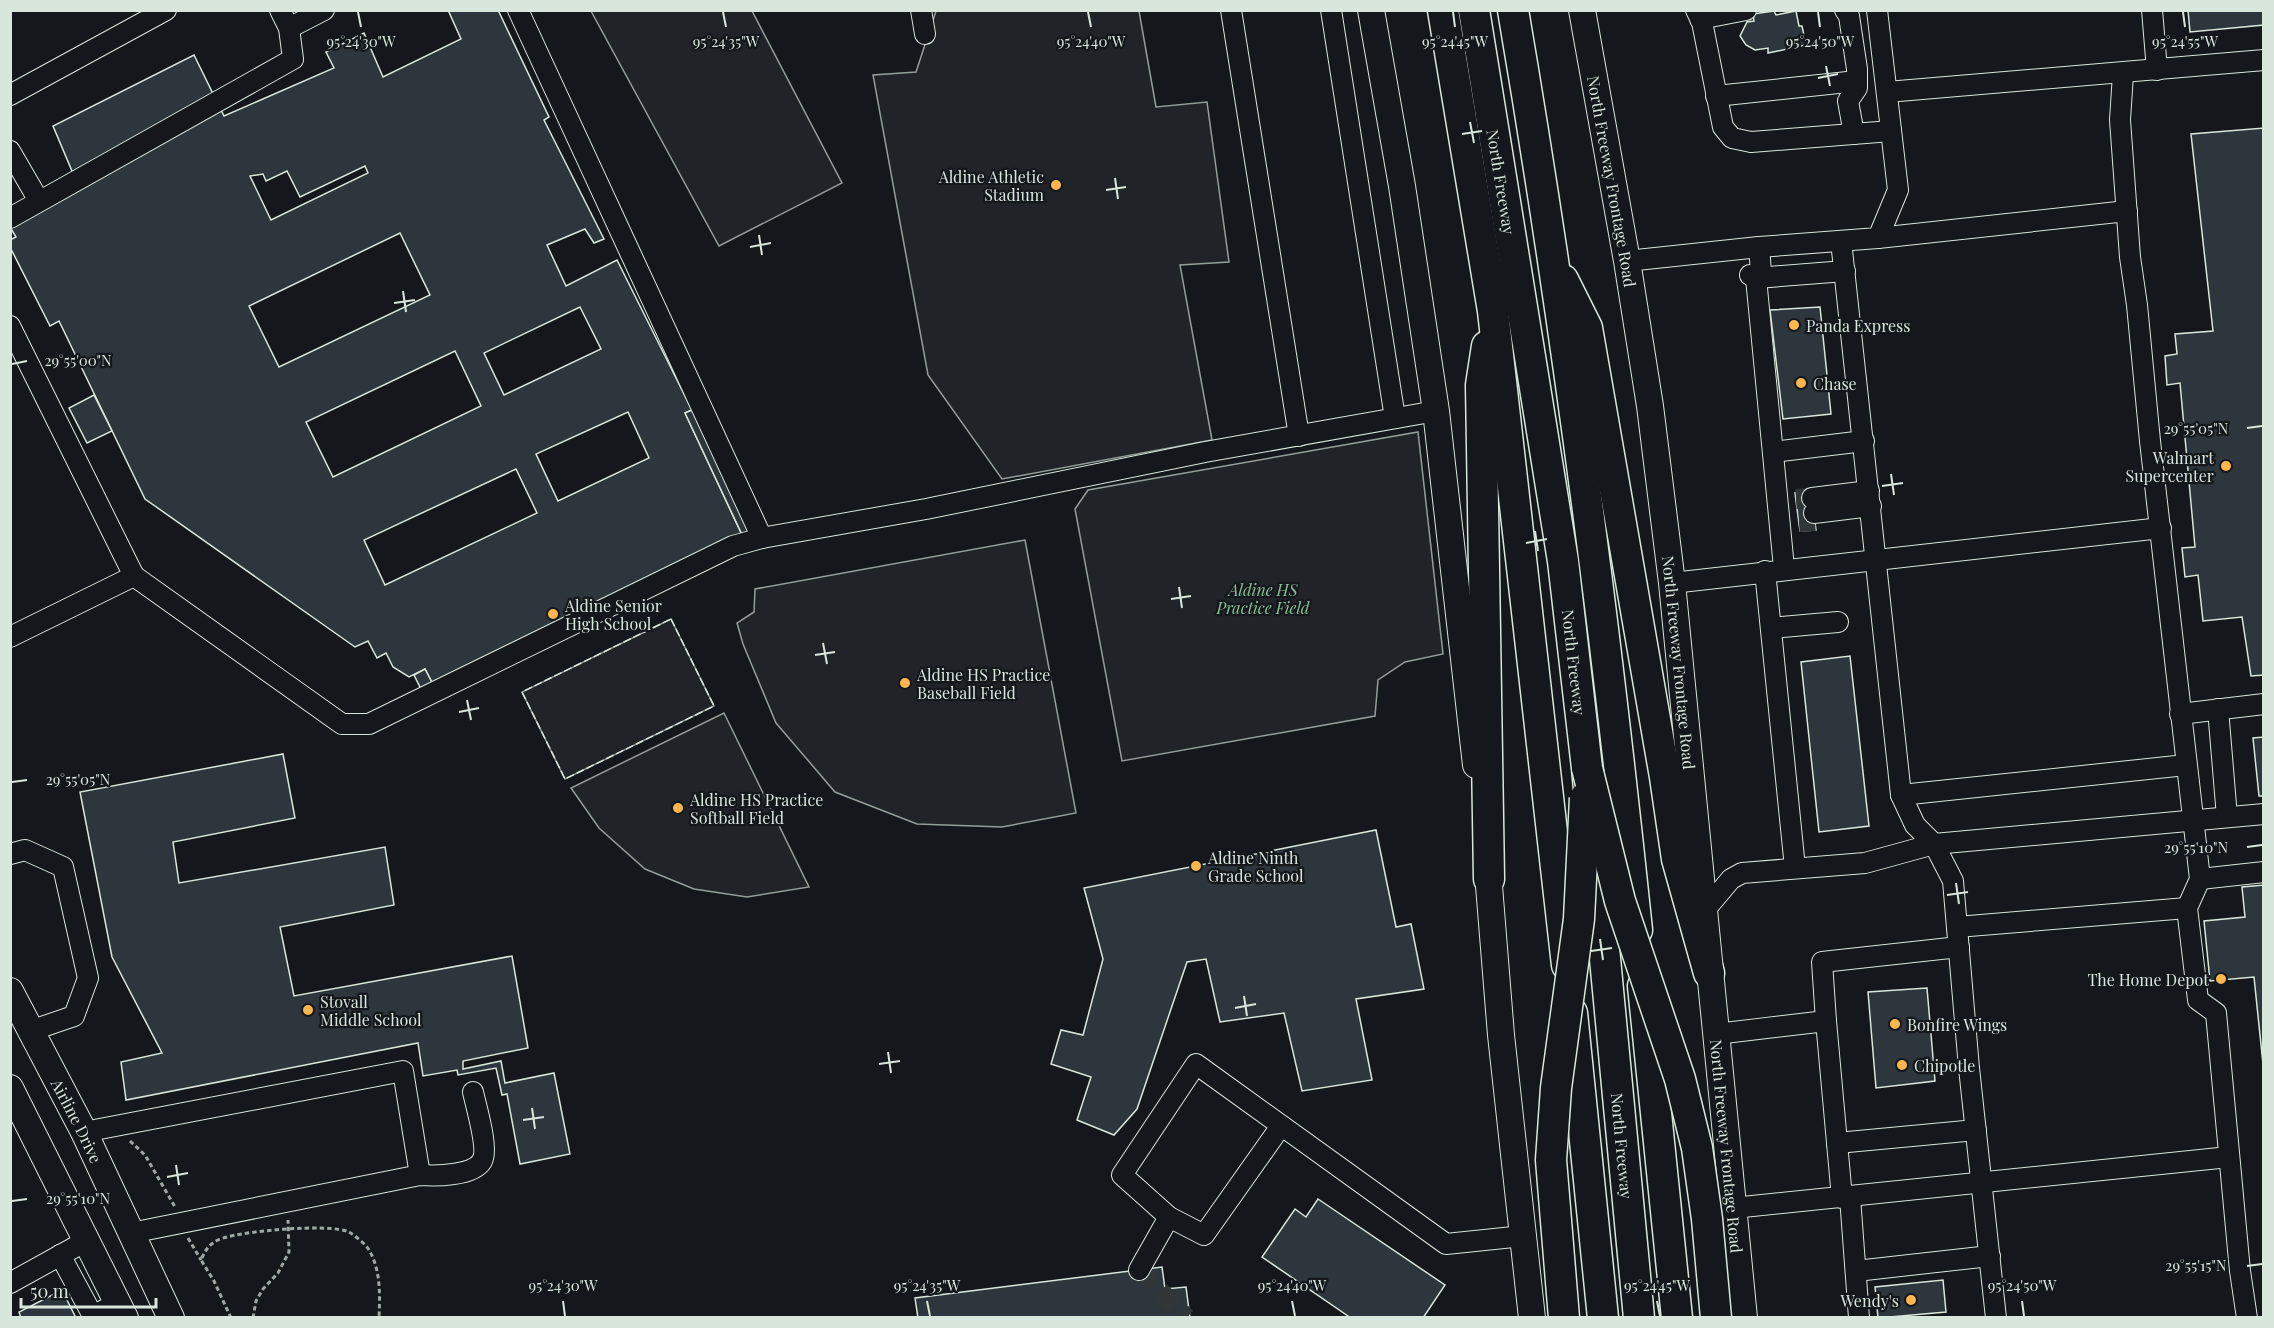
<svg xmlns="http://www.w3.org/2000/svg" width="2274" height="1328" font-family="'Playfair Display',serif">
	<style>
		.green { fill: #202428; stroke: #939e99; stroke-width: 1.5 }
		.building { fill: #2c363c; stroke: #d8e6dc; stroke-width: 1.5; fill-rule: evenodd }
		.lines { fill: none; stroke-linecap: round; stroke-linejoin: round }
		.minor-tunnel { stroke: #313739; stroke-width: 20; stroke-dasharray: 20 10; stroke-linecap: butt }
		.minor-casing { stroke: #d8e6dc; stroke-width: 22 }
		.major-casing { stroke: #d8e6dc; stroke-width: 28 }
		.highway-casing { stroke: #d8e6dc; stroke-width: 33 }
		.path { stroke: #9da8a2; stroke-width: 3; stroke-dasharray: 4.5 3; stroke-linecap: butt }
		.minor { stroke: #14181c; stroke-width: 20 }
		.major { stroke: #14181c; stroke-width: 26 }
		.highway { stroke: #14181c; stroke-width: 30 }
		.highway-bridge-casing { stroke: #d8e6dc; stroke-width: 33; stroke-linecap: butt }
		.highway-bridge { stroke: #14181c; stroke-width: 30 }
		.fence { stroke: #d8e6dc; stroke-width: 1.5; stroke-dasharray: 8 3; stroke-linecap: butt }
		.ticks { fill: none; stroke: #d8e6dc; stroke-width: 2 }
		.poi-dot { fill: #ffb74d; stroke: #14181c; stroke-width: 2 }
		.labels { text-anchor: middle; dominant-baseline: central; stroke-width: 4.5; stroke-linejoin: round; paint-order: stroke }
		.poi-label { font-size: 16px; fill: #d8e6dc; stroke: #14181c; text-anchor: start }
		.street-label { font-size: 16px; fill: #d8e6dc; stroke: #14181c }
		.park-label { font-size: 16px; font-style: italic; fill: #8ac095; stroke: #14181c }
		.ticks-label { font-size: 15px; text-anchor: middle; fill: #d8e6dc; stroke: #14181c; stroke-width: 4.5; stroke-linejoin: round; paint-order: stroke }
	</style>
	<rect width="100%" height="100%" fill="#14181c"/>
	<g class="green">
		<path d="M591,11H752L842,183L719,246Z"/>
		<path d="M936,11H1139L1156,107L1207,102L1229,262L1180,265L1212,440L1002,479L928,375L873,75L916,72Z"/>
		<path d="M1418,432L1443,654L1405,662L1378,680L1375,716L1122,761L1075,509L1088,490Z"/>
		<path d="M1025,540L1076,813L1002,827L917,824L835,792L776,723L743,644L737,623L754,612L755,589Z"/>
		<path d="M671,619L714,706L565,779L522,692Z"/>
		<path d="M724,713L809,887L747,897L694,889L645,869L599,828L571,788Z"/>
	</g>
	<g class="building">
		<path d="M448,10H498L549,117L544,120L604,239L594,243L585,229L547,245L566,286L617,260L692,410L685,413L744,539L436,690L425,669L409,677L393,667L386,653L377,658L368,641L355,647L145,499L59,321L50,326L10,247V240L16,237L10,227L80,190L53,126L194,55L224,116L334,68L326,52L364,33L383,77L461,39ZM365,166L368,173L271,220L250,176L263,174L266,181L287,171L300,197ZM400,233L430,295L279,367L249,306ZM580,307L601,349L504,395L484,353ZM455,351L481,406L333,477L306,422ZM628,412L649,458L558,501L536,454ZM516,469L537,513L385,585L364,540Z"/>
		<path d="M2188,10H2264V25L2190,32Z"/>
		<path d="M1774,11L1776,15L1796,11L1799,26H1802L1806,45L1768,53V48L1755,50L1746,45L1740,36L1747,22L1754,21L1753,14Z"/>
		<path d="M2264,128V675L2251,676L2242,617L2203,621L2198,575L2185,577L2182,548L2195,547L2180,383L2167,385L2165,356L2177,354L2175,334L2213,331L2191,134Z"/>
		<path d="M1820,307L1831,414L1783,419L1770,310Z"/>
		<path d="M94,395L112,431L87,443L69,408Z"/>
		<path d="M692,410L756,543L428,703L414,675L425,669L436,690L744,539L685,413Z"/>
		<path d="M1811,491L1816,530L1800,531L1795,493Z"/>
		<path d="M1850,656L1869,826L1819,832L1801,662Z"/>
		<path d="M2264,737V796H2259L2253,738Z"/>
		<path d="M283,754L295,818L173,842L179,883L385,847L394,905L280,927L294,996L512,956L528,1048L463,1061V1069L501,1061L505,1083L554,1073L570,1154L520,1164L507,1094L502,1095L496,1068L458,1075L457,1070L423,1076L418,1043L126,1100L121,1062L162,1053L112,957L80,792Z"/>
		<path d="M1376,830L1396,927L1411,924L1424,989L1356,999L1372,1080L1302,1091L1284,1013L1220,1022L1206,959L1187,962L1137,1109L1114,1135L1077,1120L1091,1077L1051,1064L1061,1030L1083,1035L1103,959L1084,888Z"/>
		<path d="M2264,885V1074L2254,977L2210,981L2204,921L2245,917L2242,887Z"/>
		<path d="M1927,988L1935,1081L1876,1088L1868,992Z"/>
		<path d="M1318,1199L1445,1285L1423,1318H1351L1262,1257L1295,1209L1306,1217Z"/>
		<path d="M1162,1267L1165,1289L1186,1287L1190,1318H918L915,1298Z"/>
		<path d="M1943,1280L1946,1312L1878,1318L1875,1287Z"/>
		<path d="M62,1290L76,1318H21L19,1312Z"/>
	</g>
	<g class="lines">
		<g class="minor-tunnel">
			<path d="M1796,499L1812,498"/>
			<path d="M1799,522L1815,521"/>
			<path d="M1139,1270L1186,1318"/>
		</g>
		<defs>
			<g id="minor">
				<path d="M518,10L762,538"/>
				<path d="M921,10L925,34"/>
				<path d="M1231,10L1299,436"/>
				<path d="M1331,10L1395,418"/>
				<path d="M1696,10L1702,22L1723,127L1732,138L1751,142L1891,131"/>
				<path d="M1845,10L1849,16L1857,69V88L1848,101L1854,134"/>
				<path d="M2152,10L2157,70"/>
				<path d="M1700,19L1746,10"/>
				<path d="M289,28L324,10"/>
				<path d="M2123,74L2120,120L2130,257L2137,305L2150,441L2200,879L2187,908L2198,1000L2216,1013L2240,1271L2247,1318"/>
				<path d="M1887,92L2264,60"/>
				<path d="M10,95L166,10"/>
				<path d="M1716,96L1857,81"/>
				<path d="M10,151L39,201"/>
				<path d="M10,218L293,59L289,28L280,10"/>
				<path d="M1878,238L2127,211"/>
				<path d="M1841,241L1901,795L1915,825L1934,844L1953,881L1969,1068L1996,1318"/>
				<path d="M1759,247L1761,272L1756,278L1784,568"/>
				<path d="M1627,261L1759,247L1878,238L1898,190L1877,10"/>
				<path d="M1750,275L1756,278L1845,271"/>
				<path d="M10,326L134,576"/>
				<path d="M1773,452L1864,441"/>
				<path d="M1812,498L1869,491"/>
				<path d="M1814,513L1871,506"/>
				<path d="M1765,571L1795,868"/>
				<path d="M1672,583L2161,528"/>
				<path d="M1771,628L1838,622"/>
				<path d="M10,637L134,576L342,724H369L733,546L762,538L926,509L1205,452L1436,411"/>
				<path d="M2218,709L2227,817"/>
				<path d="M2180,714L2264,704"/>
				<path d="M1901,795L2186,765"/>
				<path d="M10,854L25,850L63,867L88,978L74,1016L30,1031"/>
				<path d="M2200,879L2264,872"/>
				<path d="M1705,910L1731,879L1742,873L1865,863L1934,844L2264,814"/>
				<path d="M1957,927L2187,908"/>
				<path d="M1826,1021L1822,962L1959,947"/>
				<path d="M1716,1034L1826,1021L1842,1198"/>
				<path d="M1281,1126L1204,1235L1169,1217L1122,1175L1196,1064L1446,1244L1523,1236"/>
				<path d="M84,1132L403,1071L420,1175"/>
				<path d="M1837,1143L1976,1130"/>
				<path d="M1850,1197L1859,1318"/>
				<path d="M1733,1208L2229,1157"/>
				<path d="M131,1233L420,1175C436,1176 473,1176 482,1161C489,1149 476,1106 473,1092"/>
				<path d="M60,1255L93,1316L117,1303"/>
				<path d="M1139,1270L1169,1217"/>
				<path d="M1856,1271L1990,1256"/>
				<path d="M10,1283L86,1241"/>
			</g>
			<g id="major">
				<path d="M1371,10L1402,186L1436,411L1476,765"/>
				<path id="s1" d="M1582,10L1627,261L1650,406L1672,583L1744,1318"/>
				<path d="M1487,861L1501,1035L1532,1318"/>
				<path id="s2" d="M10,991L84,1132L171,1318"/>
				<path d="M10,1088L125,1318"/>
			</g>
			<g id="highway">
				<path d="M1443,10L1493,311L1567,965"/>
				<path id="s3" d="M1474,10L1563,561L1587,768L1639,1318"/>
				<path d="M1513,10C1565,315 1605,622 1637,930"/>
				<path d="M1563,280L1587,328L1665,777L1677,859L1709,973"/>
				<path d="M1487,346L1481,385L1489,879"/>
				<path d="M1643,986L1677,1318"/>
				<path d="M1572,1013L1603,1318"/>
			</g>
		</defs>
		<use href="#minor" class="minor-casing"/>
		<use href="#major" class="major-casing"/>
		<use href="#highway" class="highway-casing"/>
		<g class="path">
			<path d="M130,1141L145,1155L175,1207"/>
			<path d="M188,1238L201,1260"/>
			<path d="M231,1318L214,1281L201,1260C205,1251 208,1245 218,1240C236,1231 331,1223 349,1232C354,1235 363,1242 367,1247C381,1267 380,1294 379,1318"/>
			<path d="M253,1318L256,1301L263,1289L278,1273L289,1252L288,1220"/>
		</g>
		<use href="#minor" class="minor"/>
		<use href="#major" class="major"/>
		<use href="#highway" class="highway"/>
		<defs>
			<g id="highway-bridge">
				<path d="M1587,768L1620,901L1680,1079L1697,1148L1707,1219L1716,1318"/>
				<path d="M1564,1318L1551,1160L1556,1088L1579,919L1585,798"/>
			</g>
		</defs>
		<use href="#highway-bridge" class="highway-bridge-casing"/>
		<use href="#highway-bridge" class="highway-bridge"/>
		<path class="fence" d="M671,619L714,706L565,779L522,692Z"/>
	</g>
	<path class="ticks" d="M358,12L361,27M723,12L726,27M1088,12L1091,27M1453,12L1455,27M1818,12L1820,27M2183,12L2185,27M1826,66L1830,86M1818,78L1838,74M1470,122L1474,143M1462,134L1482,131M1115,178L1118,199M1106,190L1126,187M759,235L762,255M750,247L771,243M403,291L406,312M394,303L415,300M12,364L27,361M2247,428L2262,426M1891,474L1894,495M1882,486L1903,483M1535,531L1538,551M1526,543L1547,539M1179,587L1182,608M1171,599L1191,596M823,643L827,664M815,655L835,652M467,700L471,720M459,712L479,708M12,782L27,780M2247,847L2262,845M1956,883L1959,904M1947,895L1968,892M1600,939L1603,960M1591,951L1612,948M1244,996L1247,1016M1235,1008L1256,1004M888,1052L891,1073M879,1064L900,1061M532,1108L535,1129M523,1120L544,1117M176,1165L179,1185M167,1177L188,1173M12,1201L27,1199M2247,1266L2262,1264M563,1301L565,1316M927,1301L930,1316M1292,1301L1295,1316M1657,1301L1660,1316M2022,1301L2024,1316"/>
	<g class="poi-dot">
		<circle cx="1056" cy="185" r="6"/>
		<circle cx="1794" cy="325" r="6"/>
		<circle cx="1801" cy="383" r="6"/>
		<circle cx="2226" cy="466" r="6"/>
		<circle cx="553" cy="614" r="6"/>
		<circle cx="905" cy="683" r="6"/>
		<circle cx="678" cy="808" r="6"/>
		<circle cx="1196" cy="866" r="6"/>
		<circle cx="2221" cy="979" r="6"/>
		<circle cx="308" cy="1010" r="6"/>
		<circle cx="1895" cy="1024" r="6"/>
		<circle cx="1902" cy="1065" r="6"/>
		<circle cx="1911" cy="1300" r="6"/>
	</g>
	<g class="labels">
		<g class="poi-label">
			<text x="1044" y="176" text-anchor="end">Aldine Athletic<tspan x="1044" dy="18">Stadium</tspan></text>
			<text x="1806" y="325">Panda Express</text>
			<text x="1813" y="383">Chase</text>
			<text x="2214" y="457" text-anchor="end">Walmart<tspan x="2214" dy="18">Supercenter</tspan></text>
			<text x="565" y="605">Aldine Senior<tspan x="565" dy="18">High School</tspan></text>
			<text x="917" y="674">Aldine HS Practice<tspan x="917" dy="18">Baseball Field</tspan></text>
			<text x="690" y="799">Aldine HS Practice<tspan x="690" dy="18">Softball Field</tspan></text>
			<text x="1208" y="857">Aldine Ninth<tspan x="1208" dy="18">Grade School</tspan></text>
			<text x="2209" y="979" text-anchor="end">The Home Depot</text>
			<text x="320" y="1001">Stovall<tspan x="320" dy="18">Middle School</tspan></text>
			<text x="1907" y="1024">Bonfire Wings</text>
			<text x="1914" y="1065">Chipotle</text>
			<text x="1899" y="1300" text-anchor="end">Wendy's</text>
		</g>
		<g class="street-label">
			<text stroke="none"><textPath href="#s3" startOffset="174">North Freeway</textPath></text>
			<text stroke="none"><textPath href="#s1" startOffset="174">North Freeway Frontage Road</textPath></text>
			<text stroke="none"><textPath href="#s3" startOffset="660">North Freeway</textPath></text>
			<text stroke="none"><textPath href="#s1" startOffset="660">North Freeway Frontage Road</textPath></text>
			<text stroke="none"><textPath href="#s2" startOffset="146">Airline Drive</textPath></text>
			<text stroke="none"><textPath href="#s3" startOffset="1146">North Freeway</textPath></text>
			<text stroke="none"><textPath href="#s1" startOffset="1146">North Freeway Frontage Road</textPath></text>
		</g>
		<g class="park-label">
			<text x="1263" y="589">Aldine HS<tspan x="1263" dy="18">Practice Field</tspan></text>
		</g>
	</g>
	<g class="ticks-label">
		<text x="361" y="47">95°24'30"W</text>
		<text x="726" y="47">95°24'35"W</text>
		<text x="1091" y="47">95°24'40"W</text>
		<text x="1455" y="47">95°24'45"W</text>
		<text x="1820" y="47">95°24'50"W</text>
		<text x="2185" y="47">95°24'55"W</text>
		<text x="78" y="366">29°55'00"N</text>
		<text x="2196" y="434">29°55'05"N</text>
		<text x="78" y="785">29°55'05"N</text>
		<text x="2196" y="853">29°55'10"N</text>
		<text x="78" y="1204">29°55'10"N</text>
		<text x="2196" y="1271">29°55'15"N</text>
		<text x="563" y="1291">95°24'30"W</text>
		<text x="927" y="1291">95°24'35"W</text>
		<text x="1292" y="1291">95°24'40"W</text>
		<text x="1657" y="1291">95°24'45"W</text>
		<text x="2022" y="1291">95°24'50"W</text>
	</g>
	<rect width="2274" height="1328" fill="none" stroke="#d8e6dc" stroke-width="24"/>
	<path d="M21 1298v9h135v-9" fill="none" stroke="#d8e6dc" stroke-width="3"/>
	<text x="30" y="1298" font-size="18" fill="#d8e6dc" stroke="#14181c" stroke-width="4.5" paint-order="stroke">50 m</text>
</svg>
